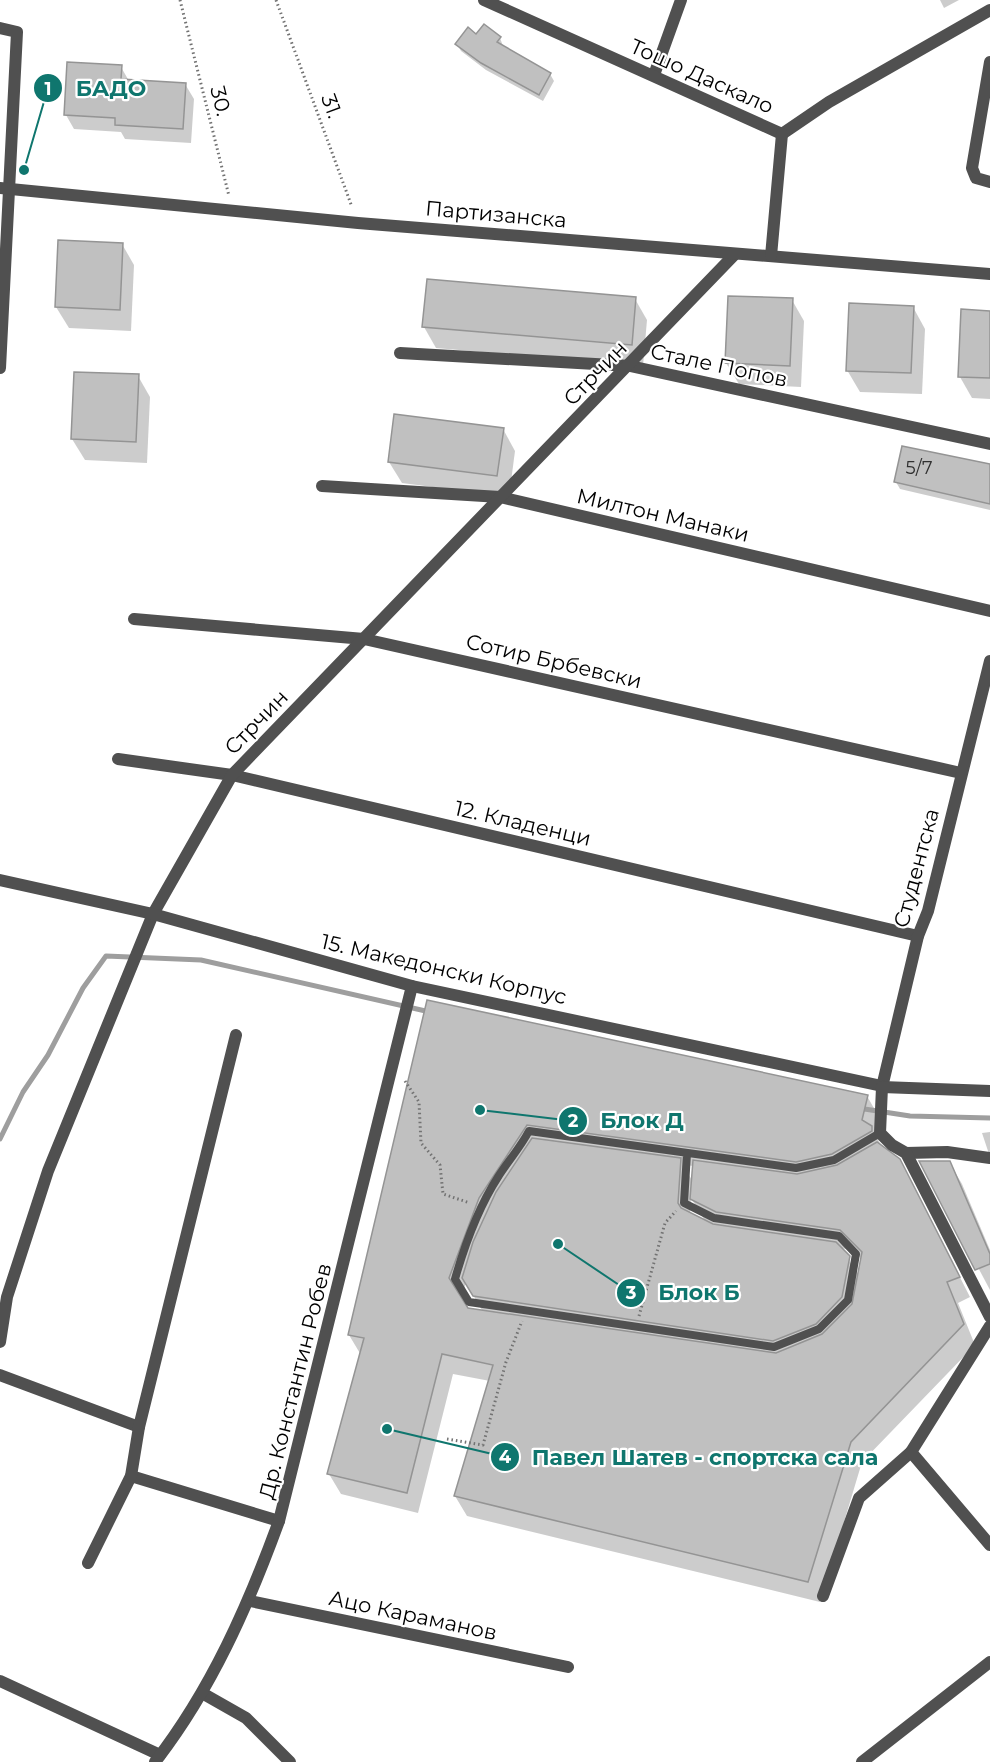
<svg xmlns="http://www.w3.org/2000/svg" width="990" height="1762" font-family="Montserrat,sans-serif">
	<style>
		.shadow { fill: #0003; fill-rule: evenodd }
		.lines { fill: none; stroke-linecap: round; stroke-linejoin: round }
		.stream { stroke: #9e9e9e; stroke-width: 5 }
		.building { fill: #c0c0c0; stroke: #949494; stroke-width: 1.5 }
		.path { stroke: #727272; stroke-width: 3; stroke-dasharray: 1.5 3; stroke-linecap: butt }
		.service { stroke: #505050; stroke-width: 8 }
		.minor { stroke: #505050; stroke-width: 12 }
		.tertiary { stroke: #505050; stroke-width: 12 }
		.labels { text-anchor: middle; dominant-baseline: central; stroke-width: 4.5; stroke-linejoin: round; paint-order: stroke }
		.number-label { font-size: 18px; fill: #303030 }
		.street-label { font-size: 21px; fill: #000; stroke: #fff }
		.leader { fill: none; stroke: #0f766e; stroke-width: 2 }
		.callout-dot { fill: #0f766e; stroke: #fff; stroke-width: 2 }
		.mark-label { font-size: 18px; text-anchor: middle; font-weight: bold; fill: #fff }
		.callout-label { font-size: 22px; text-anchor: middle; font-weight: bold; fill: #0f766e; stroke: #fff; stroke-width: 4.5; stroke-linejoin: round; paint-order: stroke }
	</style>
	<rect width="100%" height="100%" fill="#fff"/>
	<g class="shadow">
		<path d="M940,0H959L944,8Z"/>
		<path d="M477,36L500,38L503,46L550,74L554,81L543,101L486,70L461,51L457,44Z"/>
		<path d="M121,67L129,81L185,84L194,99L191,143L125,139L121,132L74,129L66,115Z"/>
		<path d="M122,244L134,265L131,331L69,328L56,307Z"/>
		<path d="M635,299L647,320L643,366L436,348L424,327Z"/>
		<path d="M792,300L804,321L801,387L739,384L726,363Z"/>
		<path d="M913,307L925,329L922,394L860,392L847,370Z"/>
		<path d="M990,312V399L972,398L960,377Z"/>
		<path d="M138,376L150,397L147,463L85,460L72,439Z"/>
		<path d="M503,429L515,451L509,497L402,483L389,462Z"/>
		<path d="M990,466V510L900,489L896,482Z"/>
		<path d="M428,1002L867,1096L879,1117L874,1133L883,1148L911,1181L970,1297L958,1303L975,1345L862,1462L820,1602L467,1516L455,1496L490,1381L453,1374L418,1513L341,1494L329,1474L361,1355L349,1335ZM683,1165L694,1166L693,1182ZM691,1198L696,1206L705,1221L690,1214ZM840,1248L853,1250L862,1259L859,1275ZM466,1283L483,1312L467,1309L460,1298Z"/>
		<path d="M990,1132V1154H989L982,1133Z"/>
		<path d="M922,1162H949L962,1184L990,1250V1290Z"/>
	</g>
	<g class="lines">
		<g class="stream">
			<path d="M858,1108L910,1116L990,1118"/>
			<path d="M0,1139L23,1092L48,1055L83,988L106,956L201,960L430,1012"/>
		</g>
	</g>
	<g class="building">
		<path d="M484,24L501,37L497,42L551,73L539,95L481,63L455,44L468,27L476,34Z"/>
		<path d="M67,62L122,65L121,79L186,83L183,129L115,125V118L64,115Z"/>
		<path d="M58,240L123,243L120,310L55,307Z"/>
		<path d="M427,279L636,297L632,345L422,327Z"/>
		<path d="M728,296L793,298L790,366L725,363Z"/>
		<path d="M849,303L914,306L911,373L846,371Z"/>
		<path d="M961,309L990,311V378L958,377Z"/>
		<path d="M74,372L139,374L136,442L71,439Z"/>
		<path d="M394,414L504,428L497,476L388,462Z"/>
		<path d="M902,446L990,464V504L894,482Z"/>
		<path d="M427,1000L868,1095L862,1120L872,1126V1131L832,1154L796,1162L527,1125L479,1198L449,1278L468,1308L776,1353L822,1334L852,1304L862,1252L840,1230L716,1212L690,1199L693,1160L797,1174L837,1165L877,1142L900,1159L960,1277L947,1282L964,1324L851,1442L808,1582L454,1496L493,1365L442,1354L407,1493L327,1474L364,1338L348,1335Z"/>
		<path d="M532,1138L681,1158L678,1203L681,1208L713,1224L836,1242L850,1256L842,1297L816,1324L773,1341L473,1296L462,1278L473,1242L496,1192Z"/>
		<path d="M919,1161H950L990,1254V1264L975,1270Z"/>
	</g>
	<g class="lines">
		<g class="path">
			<path d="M180,0L229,196"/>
			<path d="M276,0L352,207"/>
			<path d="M405,1081L419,1102L421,1143L440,1165L443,1194L470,1203"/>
			<path d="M639,1316L665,1223L676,1211"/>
			<path d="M447,1439L483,1445L506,1362L522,1321"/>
		</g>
		<path class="service" d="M687,1153L684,1203L714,1218L839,1236L856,1254L848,1300L819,1329L774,1347L469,1302L455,1279C465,1244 478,1208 498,1177C508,1161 520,1148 529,1131L796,1168L834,1160L880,1133"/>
		<g class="minor">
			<path d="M0,28L17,32L0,368"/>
			<path d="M990,62L972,168L976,178L990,182"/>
			<path d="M654,75L681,0"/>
			<path d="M400,353L630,366L990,444"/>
			<path d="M322,486L500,497L990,611"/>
			<path d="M134,619L364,639L961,773"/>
			<path d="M118,759L232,775L918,936"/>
			<path d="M882,1087L918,936L928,911L990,661"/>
			<path d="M906,1153L947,1152L990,1158"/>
			<path d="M0,1342L7,1297L48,1171L153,914L232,775L735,254"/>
			<path d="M0,1375L139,1427"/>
			<path d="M131,1476L279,1521"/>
			<path d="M88,1563L131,1476L139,1427L236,1035"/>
			<path d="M823,1596L859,1498L911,1452"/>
			<path d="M250,1601L568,1667"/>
			<path d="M0,1681L160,1755"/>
			<path d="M202,1693L246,1718L290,1762"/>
			<path d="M155,1762C211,1690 248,1606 279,1521L412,986"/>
		</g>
		<g class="tertiary">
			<path d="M484,0L782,134"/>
			<path d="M782,134L829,102L990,10"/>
			<path d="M0,188L358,223L990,274"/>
			<path d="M771,256L782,134"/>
			<path d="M0,880L153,914L412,986L882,1086"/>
			<path d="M990,1091L882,1087L880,1133L892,1145L906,1153L990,1317"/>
			<path d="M990,1326L911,1452L990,1545"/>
			<path d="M862,1762L990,1662"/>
		</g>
	</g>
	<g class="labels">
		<g class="number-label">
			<text x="919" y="468">5/7</text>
		</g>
		<g class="street-label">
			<text transform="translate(702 76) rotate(24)">Тошо Даскало</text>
			<text transform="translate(221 101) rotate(76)">30.</text>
			<text transform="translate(332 106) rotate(70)">31.</text>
			<text transform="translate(496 214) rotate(5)">Партизанска</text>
			<text transform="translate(719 365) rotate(12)">Стале Попов</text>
			<text transform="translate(595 373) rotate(-46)">Стрчин</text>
			<text transform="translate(663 515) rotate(13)">Милтон Манаки</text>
			<text transform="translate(554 661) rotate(13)">Сотир Брбевски</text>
			<text transform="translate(256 722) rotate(-46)">Стрчин</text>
			<text transform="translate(523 823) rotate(13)">12. Кладенци</text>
			<text transform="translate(916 868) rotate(-75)">Студентска</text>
			<text transform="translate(444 969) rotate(13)">15. Македонски Корпус</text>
			<text transform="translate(295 1381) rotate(-76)">Др. Константин Робев</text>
			<text transform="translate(413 1615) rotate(12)">Ацо Караманов</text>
		</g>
	</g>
	<path class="leader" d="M24 170L48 88M480 1110L573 1121M558 1244L631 1293M387 1429L505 1457"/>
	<g class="callout-dot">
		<circle cx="24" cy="170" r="6"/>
		<circle cx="480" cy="1110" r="6"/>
		<circle cx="558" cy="1244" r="6"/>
		<circle cx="387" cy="1429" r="6"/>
		<circle cx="48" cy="88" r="15"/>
		<circle cx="573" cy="1121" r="15"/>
		<circle cx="631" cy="1293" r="15"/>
		<circle cx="505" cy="1457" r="15"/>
	</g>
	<g class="mark-label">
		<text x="48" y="95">1</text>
		<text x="573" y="1127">2</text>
		<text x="631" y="1299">3</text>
		<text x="505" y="1463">4</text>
	</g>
	<g class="callout-label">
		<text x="111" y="96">БАДО</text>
		<text x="642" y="1128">Блок Д</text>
		<text x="699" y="1300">Блок Б</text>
		<text x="705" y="1465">Павел Шатев - спортска сала</text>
	</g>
</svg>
